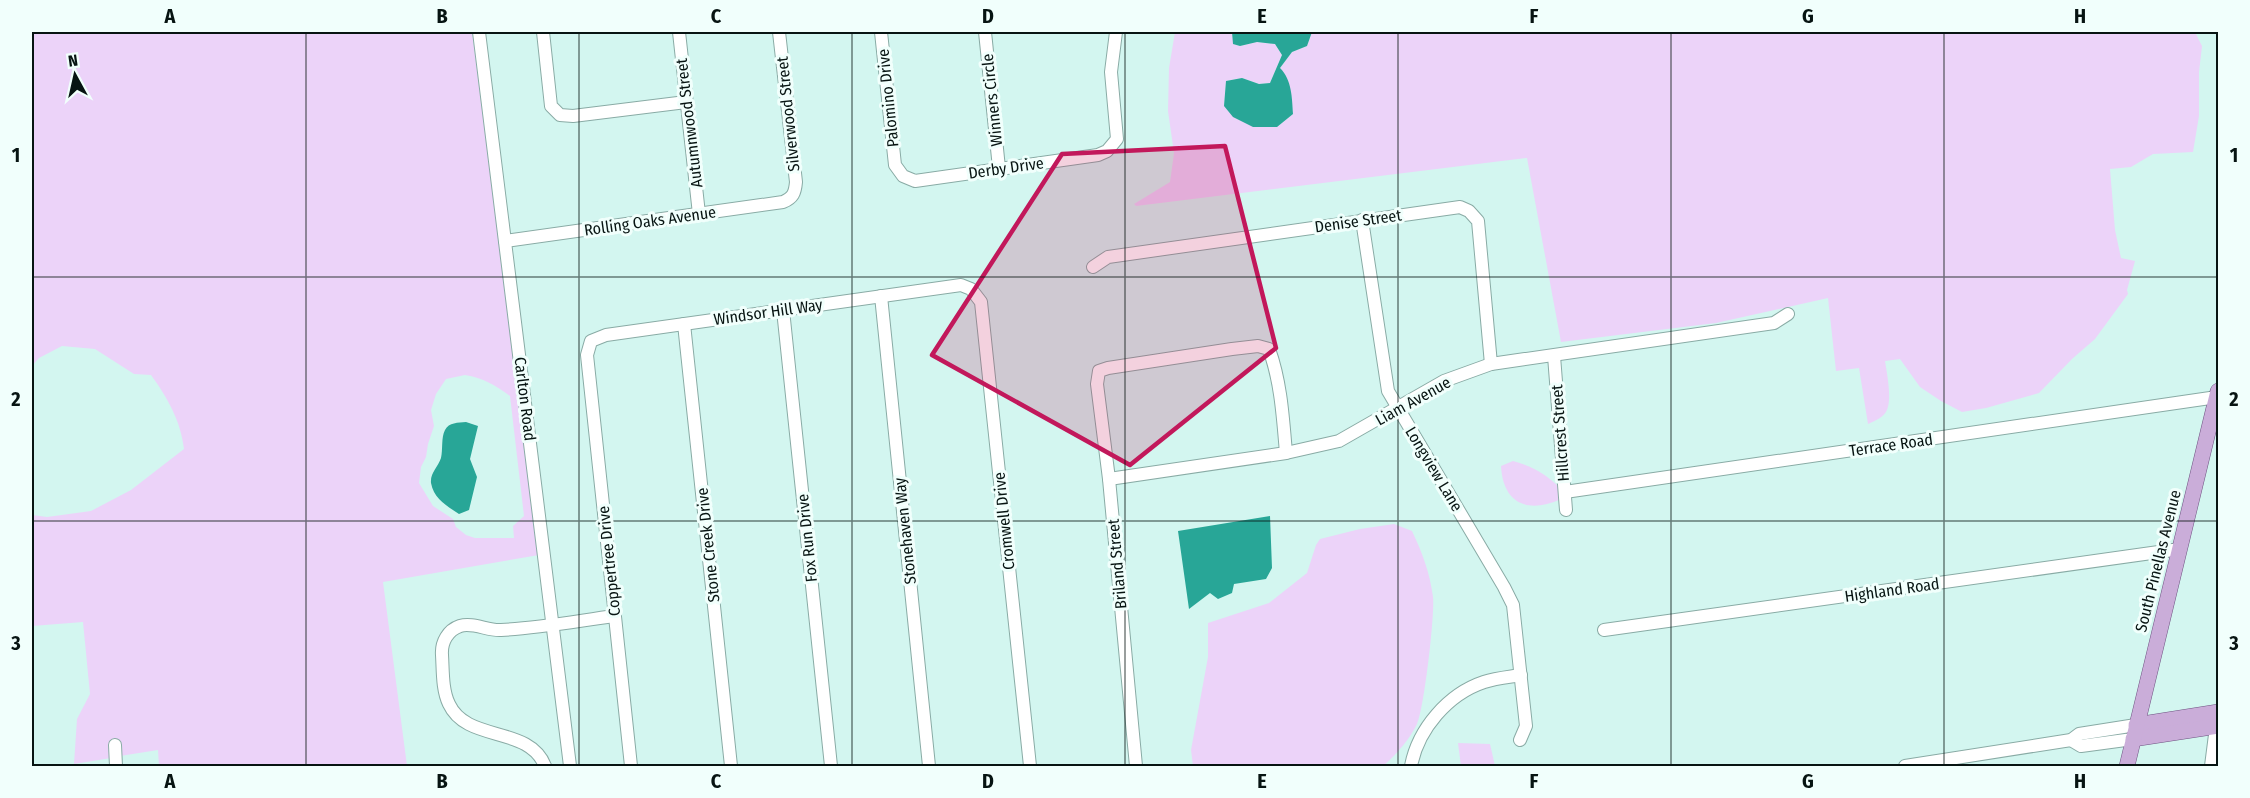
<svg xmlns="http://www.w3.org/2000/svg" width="2250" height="798" font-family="'Fira Sans Condensed',sans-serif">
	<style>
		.green { fill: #ecd3f9; fill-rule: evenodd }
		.water { fill: #28a697 }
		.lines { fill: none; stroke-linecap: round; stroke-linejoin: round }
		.minor-casing { stroke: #89aba5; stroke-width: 14 }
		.major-casing { stroke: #6f5482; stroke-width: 16 }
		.minor { stroke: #fff; stroke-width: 12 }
		.major { stroke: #caadd9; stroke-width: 15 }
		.marked { fill: #c2185b; fill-opacity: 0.2; stroke: #c2185b; stroke-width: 4.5; stroke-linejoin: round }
		.grid { fill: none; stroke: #071412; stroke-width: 1.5; stroke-opacity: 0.55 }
		.labels { text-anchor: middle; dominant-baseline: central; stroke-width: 6; stroke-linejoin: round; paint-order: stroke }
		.street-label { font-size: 16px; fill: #071412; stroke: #f1fffc }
		.neatline { fill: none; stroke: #071412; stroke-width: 2 }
		.grid-label { font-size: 20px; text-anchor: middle; font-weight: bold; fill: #071412 }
	</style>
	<rect width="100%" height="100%" fill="#d3f6f0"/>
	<g class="green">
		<path d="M32,32H472L539,555L383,582L407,766H159L158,750L120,756L119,741L111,740V758L74,764L77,719L90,694L83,622L32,626V515L47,517L91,511L131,490L184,449C181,421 167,397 151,375L134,374L95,349L62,346L39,358L32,366ZM465,375C483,378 495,385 510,396L524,516L513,526L514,538H475L466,535L456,527L453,519L433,506L419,483L421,467L426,457L428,444L434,426L431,410L436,394L446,379Z"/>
		<path d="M1175,32H1232L1234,44L1240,46L1256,42L1275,44L1282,55L1270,83L1259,84L1242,78L1226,81L1224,106L1277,127L1293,114L1280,68L1292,52L1307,46L1312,32H2195L2202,46L2199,72V116L2193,152L2153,154L2131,167L2110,169L2115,230L2121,258L2135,261L2127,290L2128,294L2095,339L2072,359L2039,393L1986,408L1962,412L1941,401L1920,387L1900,359L1885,361C1887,374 1892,398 1887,410C1884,417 1875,421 1868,424L1859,368L1836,371L1828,298L1716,323L1561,342L1527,158L1136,206L1134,204L1170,182L1174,153L1168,111L1169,68Z"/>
		<path d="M1513,461C1532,466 1546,474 1560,488L1561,499C1528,514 1503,504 1501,466Z"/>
		<path d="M1394,524L1412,531C1422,552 1430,573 1433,597C1435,614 1424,710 1417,724C1410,739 1395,756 1383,766H1193L1191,750L1208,657V623L1269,603L1307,573L1316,545L1320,539L1360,529Z"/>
		<path d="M1458,743L1490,744L1495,766H1461Z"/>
	</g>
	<g class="water">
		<path d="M1232,32H1312L1307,46L1292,52L1280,68C1292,80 1292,98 1293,114L1277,127H1253L1233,117L1224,106L1226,81L1242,78L1259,84L1270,83L1282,55L1275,44L1257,42L1240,46L1233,44Z"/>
		<path d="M466,422L478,426L470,459L477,477L469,510L459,514C447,506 434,499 431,483C430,473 438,467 441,458C443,450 441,437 445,430C449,422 458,423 466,422Z"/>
		<path d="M1270,516L1272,568L1266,579L1234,584L1232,593L1218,599L1210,593L1189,609L1178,531Z"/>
	</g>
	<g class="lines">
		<defs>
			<g id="minor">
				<path d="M479,32L570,766"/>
				<path d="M543,32L551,106L560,115L573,116L686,102"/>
				<path d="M679,32L699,214"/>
				<path d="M881,32L895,165L903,176L915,181L1098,155L1107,151L1117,139L1111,72L1116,32"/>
				<path d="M985,32L999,168"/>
				<path d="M1362,220L1388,391L1504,587L1513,605L1526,726L1520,740"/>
				<path d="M505,241L783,202C793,198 795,193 796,182L779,32"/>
				<path d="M1093,267L1108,257L1460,207L1469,211L1478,221L1491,364"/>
				<path d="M881,296L929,766"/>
				<path d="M783,310L831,766"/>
				<path d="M684,324L731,766"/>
				<path d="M1554,356L1566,510"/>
				<path d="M1109,479L1286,453L1339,441L1444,381L1491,364L1774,323L1788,314"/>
				<path d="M1565,492L2217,397"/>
				<path d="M1604,630L2180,549"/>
				<path d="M2071,740L2081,746L2133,739"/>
				<path d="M115,745L116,766"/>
				<path d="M545,766C529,725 467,743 449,704C442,690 443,670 442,655C441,642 448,630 460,626C473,622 488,631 501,630C539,628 577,621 615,616"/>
				<path d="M631,766L587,355L591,341L606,335L961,285L971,289L981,302L1030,766"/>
				<path d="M1136,766L1109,479L1097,384L1099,371L1108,368L1232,349L1258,346L1269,349C1281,382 1283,418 1286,453"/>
				<path d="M1411,766C1418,729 1448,694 1484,682C1496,678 1509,677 1521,675"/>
				<path d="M1905,766L2071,740L2079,734L2136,725"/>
				<path d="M2211,766L2216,727"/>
			</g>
			<g id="major">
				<path d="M2136,725L2218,712"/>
				<path d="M2133,739L2218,726"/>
				<path d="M2127,766L2218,391"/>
			</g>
		</defs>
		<use href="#minor" class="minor-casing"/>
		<use href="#major" class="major-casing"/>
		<use href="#minor" class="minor"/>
		<use href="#major" class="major"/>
	</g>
	<path class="marked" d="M1225,146L1276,348L1130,465L932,355L1062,154Z"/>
	<path class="grid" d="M306,32V766M579,32V766M852,32V766M1125,32V766M1398,32V766M1671,32V766M1944,32V766M32,277H2218M32,521H2218"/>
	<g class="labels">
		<g class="street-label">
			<text transform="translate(888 98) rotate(-96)">Palomino Drive</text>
			<text transform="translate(992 100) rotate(-96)">Winners Circle</text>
			<text transform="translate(788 114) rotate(-96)">Silverwood Street</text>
			<text transform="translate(689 123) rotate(-97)">Autumnwood Street</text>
			<text transform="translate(1006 168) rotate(-8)">Derby Drive</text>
			<text transform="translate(650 221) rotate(-8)">Rolling Oaks Avenue</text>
			<text transform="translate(1358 221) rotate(-8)">Denise Street</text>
			<text transform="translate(768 312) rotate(-8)">Windsor Hill Way</text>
			<text transform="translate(525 399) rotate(83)">Carlton Road</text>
			<text transform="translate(1413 401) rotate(-29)">Liam Avenue</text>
			<text transform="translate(1560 433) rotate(-94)">Hillcrest Street</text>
			<text transform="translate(1891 445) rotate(-8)">Terrace Road</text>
			<text transform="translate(1434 469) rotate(59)">Longview Lane</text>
			<text transform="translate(1004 521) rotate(-96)">Cromwell Drive</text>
			<text transform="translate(905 531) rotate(-96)">Stonehaven Way</text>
			<text transform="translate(807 538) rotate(-96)">Fox Run Drive</text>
			<text transform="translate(708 545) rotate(-96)">Stone Creek Drive</text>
			<text transform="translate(609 561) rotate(-96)">Coppertree Drive</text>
			<text transform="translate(2158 561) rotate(-76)">South Pinellas Avenue</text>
			<text transform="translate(1117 564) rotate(-95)">Briland Street</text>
			<text transform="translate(1892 590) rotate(-8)">Highland Road</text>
		</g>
	</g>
	<rect width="2250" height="798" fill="none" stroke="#f1fffc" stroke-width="66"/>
	<g transform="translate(75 75) rotate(352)" stroke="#f1fffc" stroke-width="4.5" paint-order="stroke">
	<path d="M0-4.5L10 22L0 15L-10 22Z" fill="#071412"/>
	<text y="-9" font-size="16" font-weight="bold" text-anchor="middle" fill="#071412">N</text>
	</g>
	<rect x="33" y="33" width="2184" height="732" class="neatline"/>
	<g class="grid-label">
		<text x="170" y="23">A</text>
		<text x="442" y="23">B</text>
		<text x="716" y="23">C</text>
		<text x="988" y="23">D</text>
		<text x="1262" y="23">E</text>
		<text x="1534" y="23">F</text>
		<text x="1808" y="23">G</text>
		<text x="2080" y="23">H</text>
		<text x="16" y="162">1</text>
		<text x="2234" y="162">1</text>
		<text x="16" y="406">2</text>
		<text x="2234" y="406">2</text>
		<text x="16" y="650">3</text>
		<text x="2234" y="650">3</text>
		<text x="170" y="788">A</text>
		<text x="442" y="788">B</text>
		<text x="716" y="788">C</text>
		<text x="988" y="788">D</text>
		<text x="1262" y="788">E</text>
		<text x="1534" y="788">F</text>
		<text x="1808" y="788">G</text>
		<text x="2080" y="788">H</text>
	</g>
</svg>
